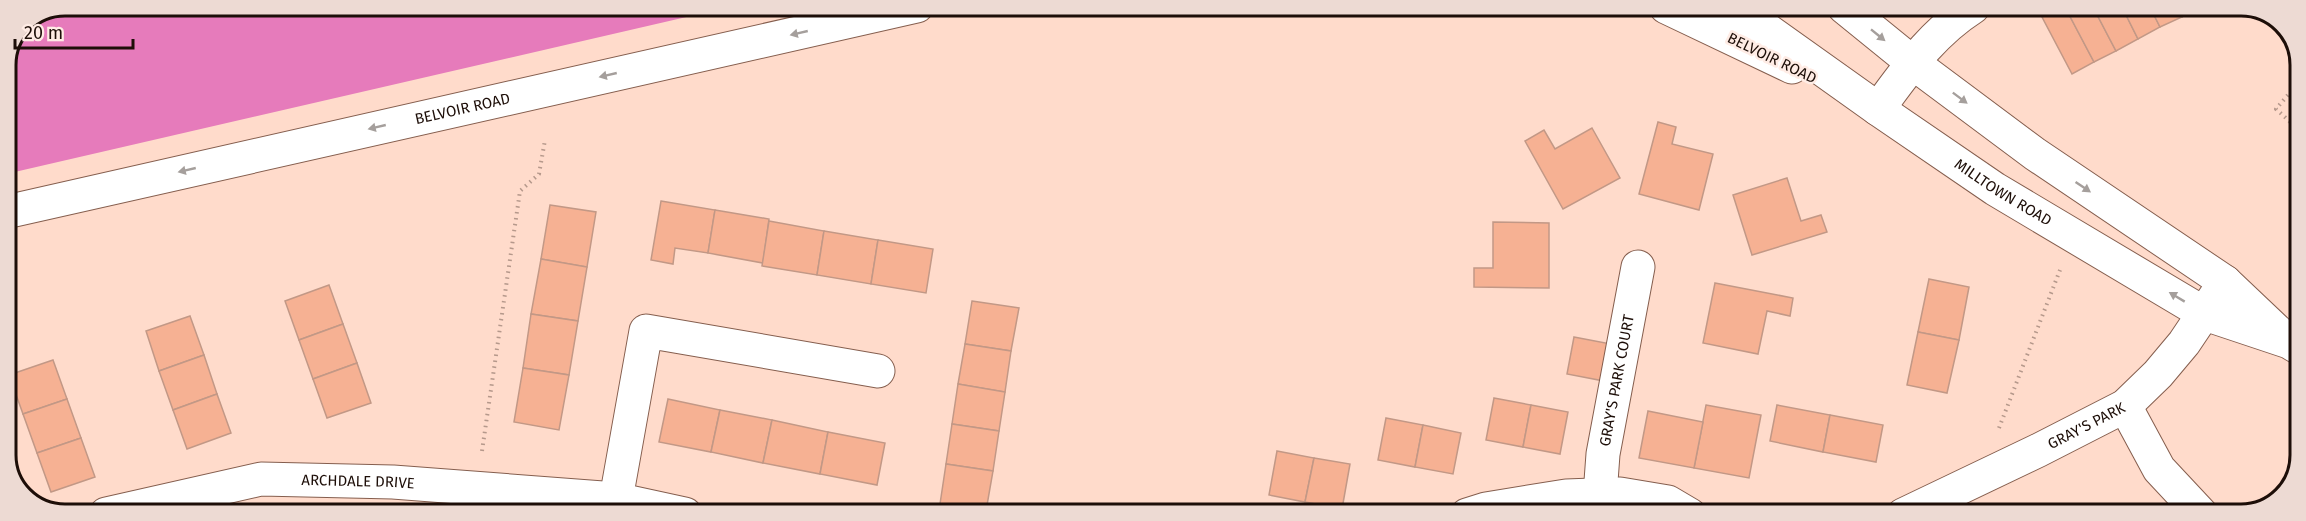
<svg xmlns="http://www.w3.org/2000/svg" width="2306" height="521" font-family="'Fira Sans',sans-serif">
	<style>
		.forest { fill: #e67bbb }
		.building { fill: #f6b193; stroke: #c29886; stroke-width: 1.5 }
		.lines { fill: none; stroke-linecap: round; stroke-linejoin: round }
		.minor-casing { stroke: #855e4e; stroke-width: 35 }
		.trunk-casing { stroke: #855e4e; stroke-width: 35 }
		.path { stroke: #b5988b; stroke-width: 4; stroke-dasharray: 1.5 4.5; stroke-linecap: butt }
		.minor { stroke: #fff; stroke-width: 33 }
		.trunk { stroke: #fff; stroke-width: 33 }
		.oneway { fill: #a59f9c }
		.labels { text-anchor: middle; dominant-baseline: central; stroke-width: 5; stroke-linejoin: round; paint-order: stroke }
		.street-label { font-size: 15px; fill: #1d0e08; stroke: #ffece5 }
		.rim { fill: none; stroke: #1d0e08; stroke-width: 3 }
	</style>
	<rect width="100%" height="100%" fill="#ffdbcb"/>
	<path class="forest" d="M65,6H734L6,174V65L24,23Z"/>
	<g class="building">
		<path d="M2062,7H2065L2094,62L2072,74L2042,17Z"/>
		<path d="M2065,7H2093L2116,51L2094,62Z"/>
		<path d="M2093,7H2122L2138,39L2116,51Z"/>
		<path d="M2122,7H2150L2160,27L2138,39Z"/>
		<path d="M2150,7H2177L2182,17L2160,27Z"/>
		<path d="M2177,7H2200L2182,17Z"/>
		<path d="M1658,122L1676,127L1672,144L1713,154L1699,210L1639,194Z"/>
		<path d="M1592,128L1620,178L1563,209L1525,141L1544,130L1555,149Z"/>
		<path d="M1787,178L1801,221L1821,215L1827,232L1752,255L1733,195Z"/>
		<path d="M661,201L715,210L708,253L675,248L673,264L651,260Z"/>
		<path d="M550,205L596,212L587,267L541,259Z"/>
		<path d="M715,210L769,219L763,263L708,253Z"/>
		<path d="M769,221L824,231L817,275L762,266Z"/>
		<path d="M1493,222L1549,223V288L1474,287V268H1493Z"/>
		<path d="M824,231L878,240L871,284L817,275Z"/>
		<path d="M878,240L933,249L926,293L871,284Z"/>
		<path d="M541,259L587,267L578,321L531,314Z"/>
		<path d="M1929,279L1969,287L1959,340L1918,332Z"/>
		<path d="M1715,283L1793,298L1790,316L1767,311L1758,354L1703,343Z"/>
		<path d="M329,285L343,324L299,340L285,301Z"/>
		<path d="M972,301L1019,308L1011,351L965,344Z"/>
		<path d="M531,314L578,321L569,375L523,368Z"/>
		<path d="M190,316L204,355L159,371L146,331Z"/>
		<path d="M343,324L357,363L313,379L299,340Z"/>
		<path d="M1918,332L1959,340L1947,393L1907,385Z"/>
		<path d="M1574,337L1611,344L1604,381L1567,374Z"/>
		<path d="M965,344L1011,351L1005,392L958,384Z"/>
		<path d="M204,355L217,394L173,410L159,371Z"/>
		<path d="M53,360L67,399L23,414L9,375Z"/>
		<path d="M357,363L371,403L327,418L313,379Z"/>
		<path d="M523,368L569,375L559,430L514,422Z"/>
		<path d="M958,384L1005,392L999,431L952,424Z"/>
		<path d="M217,394L231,433L187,449L173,410Z"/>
		<path d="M1494,398L1531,405L1523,447L1486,440Z"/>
		<path d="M67,399L81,438L37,453L23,414Z"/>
		<path d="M668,399L720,410L711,452L659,442Z"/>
		<path d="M1531,405L1568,412L1560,454L1523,447Z"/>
		<path d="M1706,405L1761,415L1749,478L1694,468Z"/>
		<path d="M1777,405L1830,415L1823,452L1770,441Z"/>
		<path d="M720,410L772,420L763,463L711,452Z"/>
		<path d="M1648,411L1703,422L1694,468L1639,458Z"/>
		<path d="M1830,415L1883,425L1876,462L1823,452Z"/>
		<path d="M1386,418L1423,425L1415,467L1378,460Z"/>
		<path d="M772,420L828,432L820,474L763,463Z"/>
		<path d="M952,424L999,431L993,471L946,464Z"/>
		<path d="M1423,425L1461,433L1453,474L1415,467Z"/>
		<path d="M828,432L885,443L877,485L820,474Z"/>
		<path d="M81,438L95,477L51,492L37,453Z"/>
		<path d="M1277,451L1314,458L1305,502L1269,495Z"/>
		<path d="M1314,458L1350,464L1342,509L1305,502Z"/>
		<path d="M946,464L993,471L986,511L940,504Z"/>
	</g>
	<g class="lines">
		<defs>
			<g id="minor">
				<path d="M1878,109C1907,70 1931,34 1973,7"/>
				<path d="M2125,406L2159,469L2202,515"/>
				<path id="s1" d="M1600,495L1603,454L1638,267"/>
				<path d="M616,499L646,331L878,371"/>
				<path id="s2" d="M106,514L261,479L393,482L616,499L685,514"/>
				<path d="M1467,515L1486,509L1566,496L1620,494L1668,502L1690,515"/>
				<path id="s3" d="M1903,515L2039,450L2125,406L2158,374L2184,343L2225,282"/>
			</g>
			<g id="trunk">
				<path d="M1666,7L1792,67"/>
				<path id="s4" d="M1735,7L1878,109L1995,189L2205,314L2289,342L2299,348"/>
				<path d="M1844,7L1913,63L2035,154L2225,282L2281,335"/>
				<path id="s5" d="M6,212L917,6"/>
			</g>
		</defs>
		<use href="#minor" class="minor-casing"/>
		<use href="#trunk" class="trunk-casing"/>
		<g class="path">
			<path d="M2299,130L2276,109L2299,82"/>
			<path d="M1999,428L2060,270"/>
			<path d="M482,451L520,191L539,174L545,140"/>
		</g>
		<use href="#minor" class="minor"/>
		<use href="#trunk" class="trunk"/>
	</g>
	<defs><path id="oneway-solid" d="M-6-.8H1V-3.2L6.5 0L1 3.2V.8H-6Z" transform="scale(1.5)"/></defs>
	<g class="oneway">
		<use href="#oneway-solid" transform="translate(799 33) rotate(167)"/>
		<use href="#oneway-solid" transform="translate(1878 35) rotate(39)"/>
		<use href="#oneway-solid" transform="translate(608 75) rotate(167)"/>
		<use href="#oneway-solid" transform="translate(1960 98) rotate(37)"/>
		<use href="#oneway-solid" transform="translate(377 127) rotate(167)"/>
		<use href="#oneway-solid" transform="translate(187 170) rotate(167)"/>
		<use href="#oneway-solid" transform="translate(2083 187) rotate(34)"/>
		<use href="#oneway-solid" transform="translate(2177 297) rotate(-149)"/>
	</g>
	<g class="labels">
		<g class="street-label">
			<text transform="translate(1772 58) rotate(26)">BELVOIR ROAD</text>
			<text stroke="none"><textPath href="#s5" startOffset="468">BELVOIR ROAD</textPath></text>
			<text stroke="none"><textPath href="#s4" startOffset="326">MILLTOWN ROAD</textPath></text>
			<text stroke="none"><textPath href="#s1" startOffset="116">GRAY'S PARK COURT</textPath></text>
			<text stroke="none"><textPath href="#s3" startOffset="204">GRAY'S PARK</textPath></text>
			<text stroke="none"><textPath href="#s2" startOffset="256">ARCHDALE DRIVE</textPath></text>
		</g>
	</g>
	<path d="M0 0H2306V521H0ZM65 16H2241A49 49 0 0 1 2290 65V455A49 49 0 0 1 2241 504H65A49 49 0 0 1 16 455V65A49 49 0 0 1 65 16Z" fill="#eddad3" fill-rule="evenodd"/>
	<path class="rim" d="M65 16H2241A49 49 0 0 1 2290 65V455A49 49 0 0 1 2241 504H65A49 49 0 0 1 16 455V65A49 49 0 0 1 65 16Z"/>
	<path d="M15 39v9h118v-9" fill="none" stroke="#1d0e08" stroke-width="3"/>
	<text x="24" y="39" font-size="18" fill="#1d0e08" stroke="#ffece5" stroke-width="4.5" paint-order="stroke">20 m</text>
</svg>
